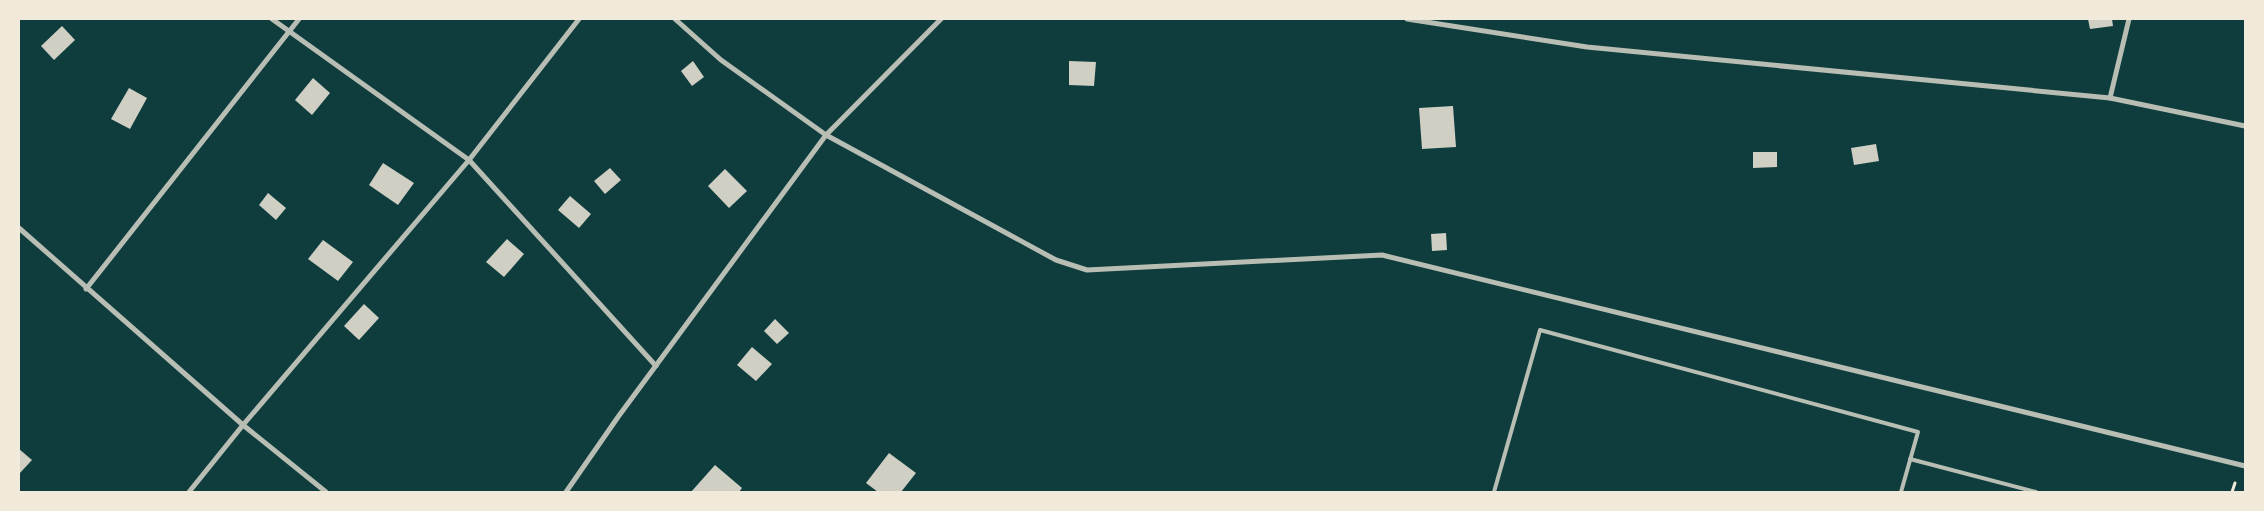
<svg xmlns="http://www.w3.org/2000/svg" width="2264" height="511" font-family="Roboto,sans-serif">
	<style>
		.building { fill: #cfcfc3 }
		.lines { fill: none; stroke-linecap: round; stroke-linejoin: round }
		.path { stroke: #f1e9da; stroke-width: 3 }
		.service { stroke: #b8beb3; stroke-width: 4 }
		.minor { stroke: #b8beb3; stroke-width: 5 }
	</style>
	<rect width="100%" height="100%" fill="#0f3d3e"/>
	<g class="building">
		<path d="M2088,19H2112L2113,26L2090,29Z"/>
		<path d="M62,26L75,40L54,60L41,46Z"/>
		<path d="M693,61L704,77L692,86L681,71Z"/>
		<path d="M1069,61L1096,62L1094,86L1069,85Z"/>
		<path d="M313,78L330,93L312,115L295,100Z"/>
		<path d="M129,88L147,98L130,129L111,119Z"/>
		<path d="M1453,106L1456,147L1422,149L1419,108Z"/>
		<path d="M1876,144L1879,161L1854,165L1851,148Z"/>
		<path d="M1753,152H1777V167L1753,168Z"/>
		<path d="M383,163L414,183L398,205L369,185Z"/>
		<path d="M610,168L621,180L605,194L594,181Z"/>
		<path d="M725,169L747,191L729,208L708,186Z"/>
		<path d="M268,193L286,208L276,220L259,205Z"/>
		<path d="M570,196L591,214L579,228L558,210Z"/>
		<path d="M1446,233L1447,250L1432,251L1431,234Z"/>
		<path d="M507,239L524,254L504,277L486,262Z"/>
		<path d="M323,240L353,262L338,281L308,259Z"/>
		<path d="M364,304L379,318L359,340L344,326Z"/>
		<path d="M775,319L789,333L777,344L764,331Z"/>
		<path d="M752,347L772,364L756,381L737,365Z"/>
		<path d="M19,449L32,460L19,474Z"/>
		<path d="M889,453L916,473L901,492H878L866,483Z"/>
		<path d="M715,465L742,488L739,492H691Z"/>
	</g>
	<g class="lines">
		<path class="path" d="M2232,492L2235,483"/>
		<g class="service">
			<path d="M1910,459L2036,492"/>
			<path d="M1494,492L1540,330L1918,432L1901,492"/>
		</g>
		<g class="minor">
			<path d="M272,19L469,160L656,366"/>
			<path d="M675,19L721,60L826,135L1056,260L1087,270L1382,255L2245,466"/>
			<path d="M1407,19L1587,47L2110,98L2245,126"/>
			<path d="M2110,98L2129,19"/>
			<path d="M19,228L243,425L326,492"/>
			<path d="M86,289L299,19"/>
			<path d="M189,492L243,425L469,160L579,19"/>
			<path d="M566,492L618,417L826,135L941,19"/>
		</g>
	</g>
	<rect width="2264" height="511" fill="none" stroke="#f1e9da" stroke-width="40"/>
</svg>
